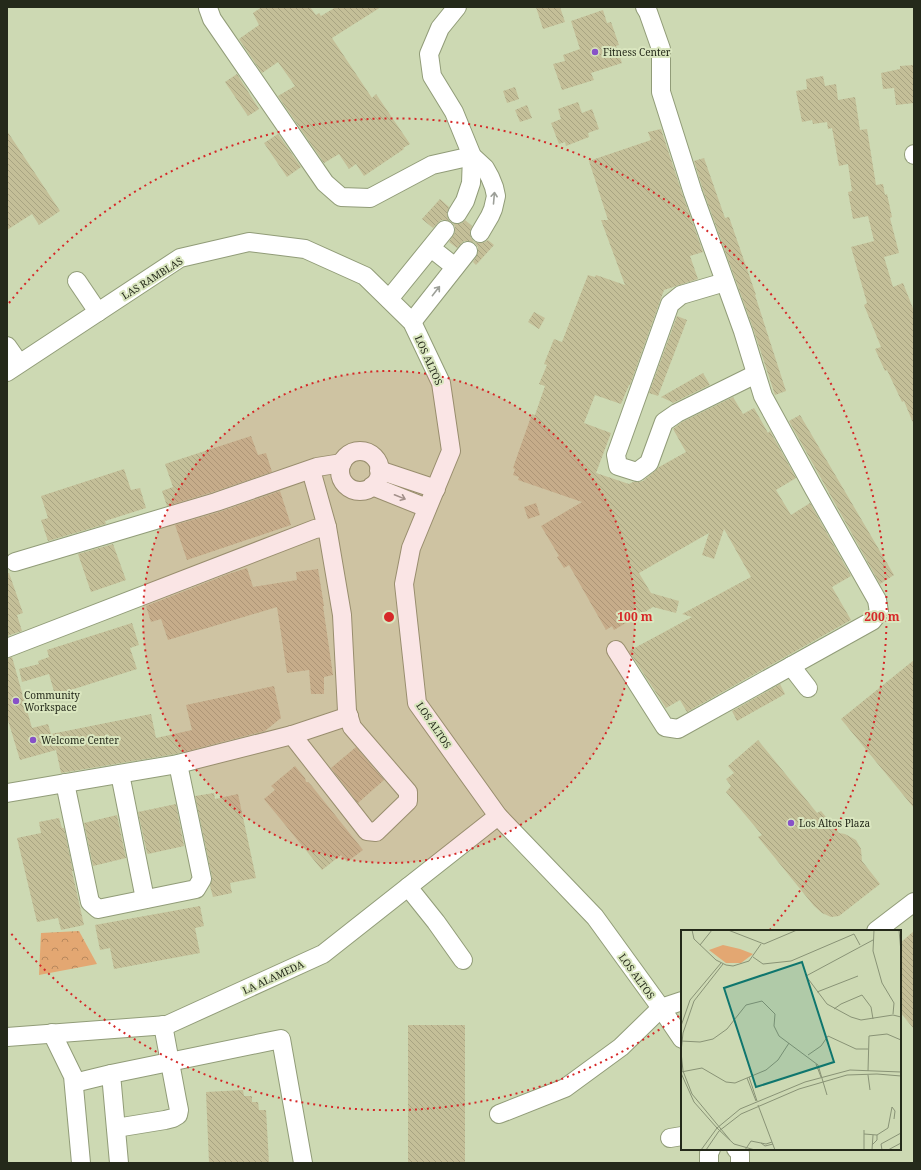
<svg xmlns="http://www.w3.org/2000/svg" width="921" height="1170" font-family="'Noto Serif',serif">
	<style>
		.park { fill: url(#park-crowns) }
		.building { fill: url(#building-back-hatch) }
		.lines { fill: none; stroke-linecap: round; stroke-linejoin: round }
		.minor-casing { stroke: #919c78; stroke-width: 20 }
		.minor { stroke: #fff; stroke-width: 18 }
		.oneway { stroke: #9c9f98 }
		.ring { fill: none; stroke: #d62828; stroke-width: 2; stroke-dasharray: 2 4 }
		.poi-dot { fill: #8751c8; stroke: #dae6bf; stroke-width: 1.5 }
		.labels { text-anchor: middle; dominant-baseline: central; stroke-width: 4; stroke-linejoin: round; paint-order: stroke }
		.poi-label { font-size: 10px; fill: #24291a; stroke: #dae6bf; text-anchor: start }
		.street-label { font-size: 10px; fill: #24291a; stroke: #dae6bf }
		.inset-road { fill: none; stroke: #899376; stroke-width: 1 }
		.view { fill: #0f766e; fill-opacity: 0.15; stroke: #0f766e; stroke-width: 2 }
		.inset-edge { fill: none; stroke: #24291a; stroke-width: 2 }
		.centre { fill: #d62828; stroke: #dae6bf; stroke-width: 2 }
		.ring-label { font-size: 12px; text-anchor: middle; font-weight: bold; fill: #d62828; stroke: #dae6bf; stroke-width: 4; stroke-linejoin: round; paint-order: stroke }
	</style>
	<defs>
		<pattern id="park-crowns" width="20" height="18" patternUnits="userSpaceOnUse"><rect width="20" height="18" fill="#e3a772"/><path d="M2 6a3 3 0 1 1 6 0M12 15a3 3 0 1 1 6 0" fill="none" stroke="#b8885d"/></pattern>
		<pattern id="building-back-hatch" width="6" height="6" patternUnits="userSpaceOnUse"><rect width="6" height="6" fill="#c4bf98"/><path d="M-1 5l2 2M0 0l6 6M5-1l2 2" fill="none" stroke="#a8a482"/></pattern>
	</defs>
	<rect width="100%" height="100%" fill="#cdd9b3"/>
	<path class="park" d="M79,931L97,964L39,975L41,933Z"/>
	<g class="building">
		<path d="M262,7H310L316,15L319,13L321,16L336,7H381L332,38L372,98L376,94L410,144L403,148L404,149L364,176L356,164L349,169L339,154L324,163L278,96L295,86L278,62L262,73L239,39L259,25L253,13Z"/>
		<path d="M536,7H560L565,22L543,29Z"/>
		<path d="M603,10L607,23L611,22L619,45L616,46L622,63L591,73L594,80L562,90L553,64L565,61L563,55L580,49L571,21Z"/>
		<path d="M914,65V103L896,105L894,88L883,89L881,73L900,69V66Z"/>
		<path d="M237,74L259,109L248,116L225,82Z"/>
		<path d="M823,76L825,86L836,84L838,100L855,97L860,130L867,129L876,185L883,184L885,195L887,194L892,217L890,218L899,253L884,257L893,287L903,283L914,311V425L904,401L902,402L887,370L885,371L875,349L881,347L864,305L867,303L851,247L874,241L868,216L853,219L848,192L852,191L848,164L839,166L832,128L828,129L827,122L813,124L812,120L802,122L796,91L807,89L806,79Z"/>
		<path d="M515,87L519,99L507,103L503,91Z"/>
		<path d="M578,102L582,113L592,109L599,129L588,133L589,137L566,146L565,142L559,144L551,123L561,119L558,109Z"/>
		<path d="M527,105L532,118L520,122L515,110Z"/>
		<path d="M661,129L683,196L703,252L690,256L698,279L664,290L630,385H629L621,404L595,395L584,423L611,433L596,473L629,484L633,482H638L643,481L655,471L659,467L686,452L673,429L682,422L733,397L743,414L754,408L768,433L770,431L796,478L776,490L791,515L810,503L851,576L832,587L851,620L687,712L680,700L666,708L629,651L692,617L682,614L751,577L724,529L714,559L702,555L709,533L639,573L651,593L679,601L676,613L653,607L614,630L612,626L606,630L569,565L564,568L557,557L559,556L541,526L582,502L518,480L519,477L513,475L515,469L513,468L521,445L532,414L535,415L545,386L539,384L547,365L544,364L554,339L562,342L588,275L595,277L596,275L625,285L601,220H608L589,161L651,140L648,132Z"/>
		<path d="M7,131L60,211L39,225L32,214L7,230Z"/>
		<path d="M278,134L301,167L287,177L264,143Z"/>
		<path d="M704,158L725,218L729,217L756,295H755L786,391L775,395L753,328L703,190L694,161Z"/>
		<path d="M440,199L449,207L447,214L449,221L446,220H441L433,228L422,219Z"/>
		<path d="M465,220L472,226L470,233L471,238L474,242L480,243L485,242L488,240L494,245L476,265L473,262L476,257L478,252V247L475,243L470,241H464L457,248L449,242L455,232V227L453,223L457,224L462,223Z"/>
		<path d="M534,312L545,318L539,329L528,322Z"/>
		<path d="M677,316L687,320L658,396L649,393Z"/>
		<path d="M703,373L710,385L673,403L672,402L661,397Z"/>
		<path d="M800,415L894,575L880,584L789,421Z"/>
		<path d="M251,436L258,455L266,453L272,472L213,492L167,506L162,491L173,487L165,464Z"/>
		<path d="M124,469L131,490L140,488L146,508L105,521L106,524L48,541L41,520L48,518L41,496Z"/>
		<path d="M280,491L291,525L187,560L175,525L219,512Z"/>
		<path d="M536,503L540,515L528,519L524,507Z"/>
		<path d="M113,544L126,580L91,592L78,554Z"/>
		<path d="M247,568L253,587L297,580L296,572L318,569L324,606H323L333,675L324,677V694H311L309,670L287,673L277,607L168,640L161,619L151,622L146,606L228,574Z"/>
		<path d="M7,573H9L23,613L17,615L22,631L7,636Z"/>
		<path d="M132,623L139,645L130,648L137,669L55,695L49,674L22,682L19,669L39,664L38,661L49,657L47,650Z"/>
		<path d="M12,657L32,728L48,724L51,734L151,714L156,738L192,730L186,705L274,686L281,718L265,731L176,754L61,773L56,750L20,760L7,717V658Z"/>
		<path d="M914,660V808L841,719Z"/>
		<path d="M780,684L785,694L737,721L732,711Z"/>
		<path d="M758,740L817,813L821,811L839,833L845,834L856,840L861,849L862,861L880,884L839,916L831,917L822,913L814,906L758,837L762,835L726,792L731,786L726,779L734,773L728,766Z"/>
		<path d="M356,747L384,780L358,803L331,768Z"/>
		<path d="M295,766L305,778L306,782H308L311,785L363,850L347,862L341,855L322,870L264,799L275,790L271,786Z"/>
		<path d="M214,793L215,799L238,794L256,878L230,883L232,893L213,897L210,886L212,877L195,796Z"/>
		<path d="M176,804L184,846L148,854L147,853L138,812Z"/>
		<path d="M117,815L126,858L93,866L84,823Z"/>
		<path d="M59,818L62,828H64L73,871H72L84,925L61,930L58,918L37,922L17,838L41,833L39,822Z"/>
		<path d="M200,906L204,926L195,928L200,953L114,969L110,948L100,950L95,925Z"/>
		<path d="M914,931V1029L900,1012V943Z"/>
		<rect x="408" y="1025" width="57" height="138"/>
		<path d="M243,1090L244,1096H252V1102H258L259,1110H266L269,1163H209L206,1092Z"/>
	</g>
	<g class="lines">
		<defs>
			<g id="minor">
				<path d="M208,7V8L212,19L325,183L341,197L370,198L432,165L472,156"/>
				<path d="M457,7L440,28L429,54L432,76L454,112L472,156L485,168L490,177L494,187L496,196L493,209L490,216L480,233"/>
				<path d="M914,154V155"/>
				<path d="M457,214L465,201L471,183L472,156"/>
				<path d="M431,248L455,267"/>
				<path d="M77,281L98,312"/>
				<path d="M725,282L681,295L670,304L616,455L618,466L637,472L649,463L664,422L677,413L756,374"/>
				<path d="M389,299L445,230"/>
				<path d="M412,322L468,251"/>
				<path d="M7,346L19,363"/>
				<path d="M7,372L180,258L249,242L305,249L365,276L412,322L441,383L451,451L411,548L404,584L417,703L498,816L595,917L661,1008L682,1039"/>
				<circle cx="360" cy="471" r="20"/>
				<path d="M379,470L436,489"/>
				<path d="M372,486L427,508"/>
				<path d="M15,562L216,502L317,467L342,463"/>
				<path d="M7,648L315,529L327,527"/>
				<path d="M616,650L665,727L678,729L872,621L879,612L877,600L814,489L763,396L743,331L693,193L661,92V49L648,12L645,7"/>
				<path d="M791,666L808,688"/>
				<path d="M292,735L367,831L376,832L408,801V792L352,727L347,711L342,615L327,527L311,470"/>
				<path d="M120,774L145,899"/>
				<path d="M65,783L90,902L98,909L196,889L202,879L178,764"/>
				<path d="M7,793L178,764L292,735L349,716"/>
				<path d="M408,887L436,922L463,960"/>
				<path d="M876,931L914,902"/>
				<path d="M52,1033L73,1076L81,1163"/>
				<path d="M7,1037L167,1025L323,954L498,816"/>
				<path d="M74,1083L111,1074"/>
				<path d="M499,1114L565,1088L621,1047L661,1008L682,1001"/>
				<path d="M116,1128L165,1120L173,1118L178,1115L179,1110L177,1100L163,1025"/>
				<path d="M670,1138L682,1136"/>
				<path d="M736,1149L740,1153V1163"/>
				<path d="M119,1163L111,1074L281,1039L303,1163"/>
				<path d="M709,1163V1153L711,1149"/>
			</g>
		</defs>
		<use href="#minor" class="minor-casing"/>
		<use href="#minor" class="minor"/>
	</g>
	<defs><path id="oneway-shaft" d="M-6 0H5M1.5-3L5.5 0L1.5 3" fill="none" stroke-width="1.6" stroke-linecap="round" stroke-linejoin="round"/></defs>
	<g class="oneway">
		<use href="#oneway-shaft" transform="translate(494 198) rotate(-85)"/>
		<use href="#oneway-shaft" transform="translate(436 291) rotate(-52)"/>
		<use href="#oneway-shaft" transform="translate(400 497) rotate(22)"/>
	</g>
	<circle cx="389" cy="617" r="246" fill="#d62828" fill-opacity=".12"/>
	<g class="ring">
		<circle cx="389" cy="617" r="246"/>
		<path d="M679 1016A493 493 0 0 1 9 931M9 303A493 493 0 1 1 769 931"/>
	</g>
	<g class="poi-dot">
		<circle cx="595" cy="52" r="4"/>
		<circle cx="16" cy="701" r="4"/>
		<circle cx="33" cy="740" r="4"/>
		<circle cx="791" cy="823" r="4"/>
	</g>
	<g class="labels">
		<g class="poi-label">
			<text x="603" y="52">Fitness Center</text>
			<text x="24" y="695">Community<tspan x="24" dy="12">Workspace</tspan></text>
			<text x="41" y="740">Welcome Center</text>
			<text x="799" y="823">Los Altos Plaza</text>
		</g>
		<g class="street-label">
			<text transform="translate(152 278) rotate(-32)">LAS RAMBLAS</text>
			<text transform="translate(429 360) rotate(66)">LOS ALTOS</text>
			<text transform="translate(434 725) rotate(56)">LOS ALTOS</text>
			<text transform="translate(637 976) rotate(54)">LOS ALTOS</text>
			<text transform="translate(273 977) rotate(-25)">LA ALAMEDA</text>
		</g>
	</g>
	<g transform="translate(681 930)">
		<rect width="220" height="220" fill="#cdd9b3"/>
		<path d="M42,15L59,19L72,24L60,33H45L28,20Z" fill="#e3a772"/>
		<path class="inset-road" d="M11,0L13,9L35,30L45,35L52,36L68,31L80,14M47,0L83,14L116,0M193,0L192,21L201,53L213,73L212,84M218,0L220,22M192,10L125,46L146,74L170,87L180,90L212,85L220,87M19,15L31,0M72,27L82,34L110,31L173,4L179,15M42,34L13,71L2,103L0,122L2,141L11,164L49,210M136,62L177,46M153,79L160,74L181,65L190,77L192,89M0,96L9,70L40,33M0,111L19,112L32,109L46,99L65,75L81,71L94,84L93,96L98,106L137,135L146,165M127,125L140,116L147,106L175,119H187M135,134L140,147M187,141L188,106L206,104L220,110M0,142L21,138L45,152L54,153L85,140L97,130L108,113M0,143L13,172L36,198L53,214L74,220M187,145L189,160M68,147L76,171M66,148L75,171M77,175L94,220M211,177L214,181L213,189M183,204L196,205L207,198L211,177M80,213L84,216L92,214M191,215L196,210V205M20,220L36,198L59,179L124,152L169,140L220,142M25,220L38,201L60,184L118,159L166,145L196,144L220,146M64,220L70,211L85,214L91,212M183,220V200M191,220L192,205M201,220L200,214L220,203M207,220L220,213"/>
		<path class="view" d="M121,32L153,132L75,157L43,58Z"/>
		<rect width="220" height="220" class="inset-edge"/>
	</g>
	<circle cx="389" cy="617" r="6" class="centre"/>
	<g class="ring-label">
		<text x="635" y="621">100 m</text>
		<text x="882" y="621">200 m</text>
	</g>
	<rect width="921" height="1170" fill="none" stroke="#24291a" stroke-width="16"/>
</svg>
